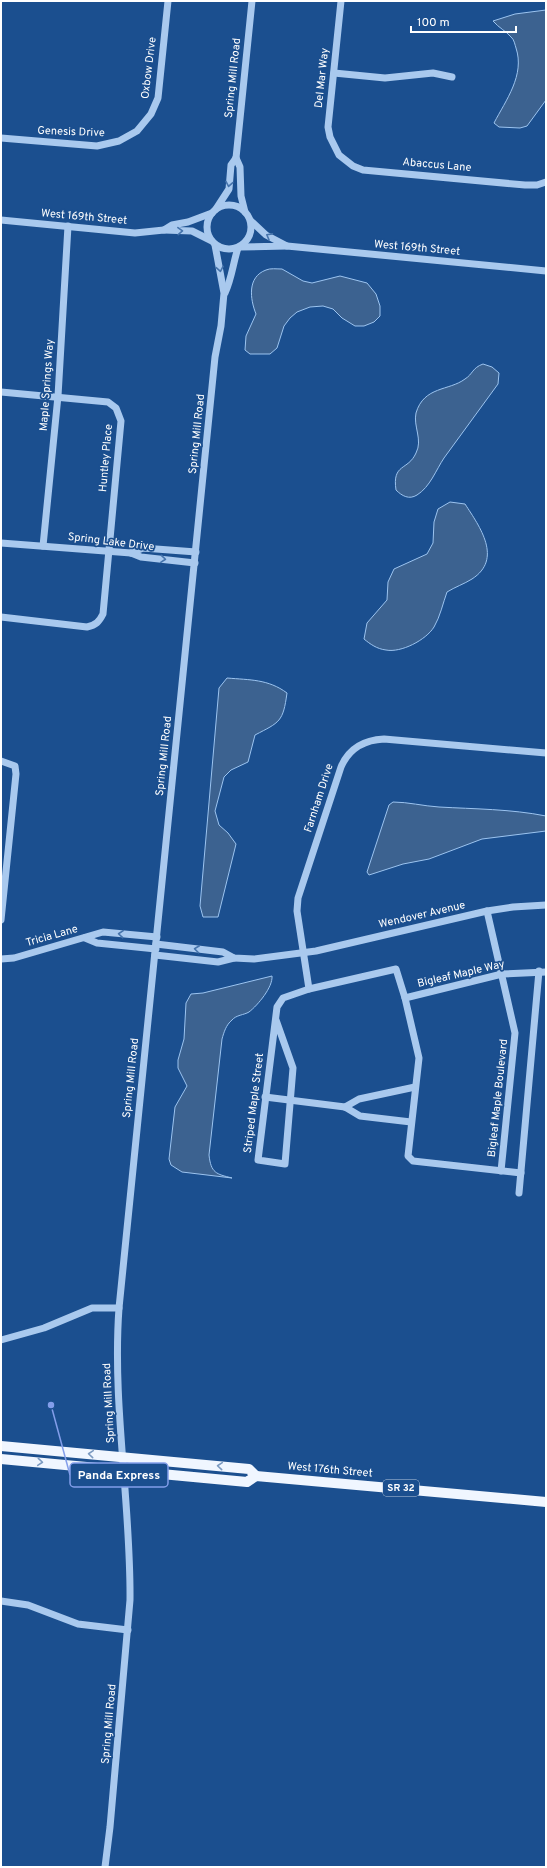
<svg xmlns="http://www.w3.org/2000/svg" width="547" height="1868" font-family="Overpass,sans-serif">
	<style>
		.water { fill: #3c6290; stroke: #9cc4f0 }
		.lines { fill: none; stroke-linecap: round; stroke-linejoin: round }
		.minor { stroke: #a9c9ee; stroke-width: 7 }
		.major { stroke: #f0f6ff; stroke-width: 10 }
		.oneway { stroke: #4674ac }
		.oneway2 { stroke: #7b9ac1 }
		.labels { text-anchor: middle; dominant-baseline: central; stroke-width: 3.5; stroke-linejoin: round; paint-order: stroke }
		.shield { fill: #1b4f8f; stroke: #bbcadd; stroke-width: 1 }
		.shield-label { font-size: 10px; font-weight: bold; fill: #fff }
		.street-label { font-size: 11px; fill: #fff; stroke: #1b4f8f }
		.leader { fill: none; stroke: #839eea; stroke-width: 1.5 }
		.callout-dot { fill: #839eea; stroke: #1b4f8f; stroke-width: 1.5 }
		.callout { fill: #1b4f8f; stroke: #839eea; stroke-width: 1.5 }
		.callout-label { font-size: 12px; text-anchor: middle; font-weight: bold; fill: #fff }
	</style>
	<rect width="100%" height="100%" fill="#1b4f8f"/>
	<g class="water">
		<path d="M546,10V100L527,126L520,128L499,127L494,123C506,100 525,75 516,48C515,45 514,39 511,37C506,31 499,28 493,21L515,14Z"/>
		<path d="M282,269L303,281L312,283L340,276L367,283L376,294L380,306V316L374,322L364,326H355L342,318L333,309L323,306L310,307L297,312L290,318L284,326L277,348L270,354H250L245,350L246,336L256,314C250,299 247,277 266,270C270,268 277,269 282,269Z"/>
		<path d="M483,364L492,367L499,373L498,384C480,409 462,433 444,458C436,470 430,487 417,495C409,500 402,496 396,490C392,463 408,471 416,453C423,440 413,426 416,413C424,386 449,391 465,379C473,374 472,368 483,364Z"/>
		<path d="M450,502L465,504C480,527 503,559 472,579C464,584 455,587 447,592C443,603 440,617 434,627C426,640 401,653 386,650C377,649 370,644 364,639L367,623L387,600L388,582L394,569L427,554L433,543L434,522L438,509Z"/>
		<path d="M227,678C250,680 268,679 287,693C283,722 280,722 255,735L248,762L231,770L224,777L215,811L219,825L228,833L236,844L218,917H203L200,906L219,688Z"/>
		<path d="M393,802C408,802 423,806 439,807C474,809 511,809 546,816V831L482,839L429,859L403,864L369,875L367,872L389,805Z"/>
		<path d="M272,976C273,987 258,1005 249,1012C244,1015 236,1015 232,1020C226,1025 224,1032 222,1039L209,1155C211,1173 216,1174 232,1178L182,1172L171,1165L169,1159L175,1107L187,1086L178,1068V1060L184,1039L186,1003L191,994L203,993Z"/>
	</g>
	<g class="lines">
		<g class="minor">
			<path d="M341,1L328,127L330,137L339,155L353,166L363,170L525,185H537L546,182"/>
			<path d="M334,73L385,78L433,73L452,77"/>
			<path d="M1,138L97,146L119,141L137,131L151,114L158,98L168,1"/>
			<path d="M236,158L240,167L241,196L245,212"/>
			<circle cx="229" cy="227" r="22"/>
			<path d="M216,209L229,189L231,165L236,158L252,1"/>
			<path d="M1,220L135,233L164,230"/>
			<path d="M210,240L192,231L164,230L172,225L188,222L212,213"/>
			<path d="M287,246L546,271"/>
			<path d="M240,247L287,246L266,235L251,221"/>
			<path d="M225,293C232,278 233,263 238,248"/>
			<path d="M1,392L108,402L116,408L121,421L103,614C99,622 96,625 87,627L1,617"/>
			<path d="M1,543L131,553L141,557L195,563"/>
			<path d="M43,546L58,396L68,226"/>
			<path d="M131,553L143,548L196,552"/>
			<path d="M1,761L15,766L16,774L1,920"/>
			<path d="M487,911L515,1033L501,1171"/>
			<path d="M85,938L97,943L156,949"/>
			<path d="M156,944L223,952L234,958L254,959L316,951L487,911L513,907L546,905"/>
			<path d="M155,955L218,962L234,958"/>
			<path d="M1,959L14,958L103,932L157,937"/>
			<path d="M309,989L297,911L298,898L341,767C349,748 364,740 384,739L546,753"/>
			<path d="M405,998L502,974L546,972"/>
			<path d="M276,1020L293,1068L285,1164L258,1160L277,1007L283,998L309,989L396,969L405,998L419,1058L408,1156L413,1161L521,1173"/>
			<path d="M265,1097L345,1107L360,1116L411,1122"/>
			<path d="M345,1107L359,1099L415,1087"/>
			<path d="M519,1193L539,971"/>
			<path d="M1,1340L44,1328L92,1308H119"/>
			<path d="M1,1601L28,1605L78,1624L128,1630"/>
			<path d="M105,1867L110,1827L130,1600C131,1503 112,1405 119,1308L215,357L221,326L224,293L215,245"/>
		</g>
		<g class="major">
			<path d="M1,1446L249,1469L256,1476"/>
			<path d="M1,1459L247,1482L256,1476L546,1502"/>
		</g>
	</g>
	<defs><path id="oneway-chevron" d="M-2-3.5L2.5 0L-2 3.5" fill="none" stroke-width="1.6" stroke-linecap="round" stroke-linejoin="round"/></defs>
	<g class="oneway">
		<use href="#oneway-chevron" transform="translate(229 184) rotate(100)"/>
		<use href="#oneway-chevron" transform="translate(180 231) rotate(-2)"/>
		<use href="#oneway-chevron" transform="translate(269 236) rotate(-151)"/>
		<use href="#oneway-chevron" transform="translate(220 269) rotate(80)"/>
		<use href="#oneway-chevron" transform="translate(163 559) rotate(5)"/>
		<use href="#oneway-chevron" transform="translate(121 934) rotate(-175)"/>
		<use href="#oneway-chevron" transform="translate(197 949) rotate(-173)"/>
	</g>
	<g class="oneway2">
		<use href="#oneway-chevron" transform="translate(91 1454) rotate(-175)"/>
		<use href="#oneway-chevron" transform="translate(40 1462) rotate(5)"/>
		<use href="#oneway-chevron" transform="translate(220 1466) rotate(-175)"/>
	</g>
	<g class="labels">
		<rect class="shield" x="383" y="1480" width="36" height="16" rx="3"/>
		<g class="shield-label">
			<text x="401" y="1488">SR 32</text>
		</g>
		<g class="street-label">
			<text transform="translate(149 68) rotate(-83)">Oxbow Drive</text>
			<text transform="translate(233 78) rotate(-84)">Spring Mill Road</text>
			<text transform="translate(322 78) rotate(-84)">Del Mar Way</text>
			<text transform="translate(71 132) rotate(2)">Genesis Drive</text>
			<text transform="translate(437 165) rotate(5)">Abaccus Lane</text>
			<text transform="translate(84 217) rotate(5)">West 169th Street</text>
			<text transform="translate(417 248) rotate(5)">West 169th Street</text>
			<text transform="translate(47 385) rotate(-86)">Maple Springs Way</text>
			<text transform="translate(197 434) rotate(-84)">Spring Mill Road</text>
			<text transform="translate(106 458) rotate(-85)">Huntley Place</text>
			<text transform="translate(111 542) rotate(7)">Spring Lake Drive</text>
			<text transform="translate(164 756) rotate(-84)">Spring Mill Road</text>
			<text transform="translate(319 798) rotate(-72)">Farnham Drive</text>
			<text transform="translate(422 915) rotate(-13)">Wendover Avenue</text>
			<text transform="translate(52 936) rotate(-16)">Tricia Lane</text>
			<text transform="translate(461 974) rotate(-13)">Bigleaf Maple Way</text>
			<text transform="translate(131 1078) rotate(-84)">Spring Mill Road</text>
			<text transform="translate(498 1098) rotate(-84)">Bigleaf Maple Boulevard</text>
			<text transform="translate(254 1103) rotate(-83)">Striped Maple Street</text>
			<text transform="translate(109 1403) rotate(-93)">Spring Mill Road</text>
			<text transform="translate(330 1470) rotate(5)">West 176th Street</text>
			<text transform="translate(109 1724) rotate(-85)">Spring Mill Road</text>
		</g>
	</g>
	<path class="leader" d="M51 1405L70 1475"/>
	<circle class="callout-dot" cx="51" cy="1405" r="4"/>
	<rect class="callout" x="70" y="1463" width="98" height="24" rx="4"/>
	<g class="callout-label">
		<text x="119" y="1479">Panda Express</text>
	</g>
	<rect width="547" height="1868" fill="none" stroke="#ffffff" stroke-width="4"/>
	<path d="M411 26v6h105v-6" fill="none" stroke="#ffffff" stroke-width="2"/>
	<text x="417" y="26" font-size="12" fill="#ffffff" stroke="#1b4f8f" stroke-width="3" paint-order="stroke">100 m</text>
</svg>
